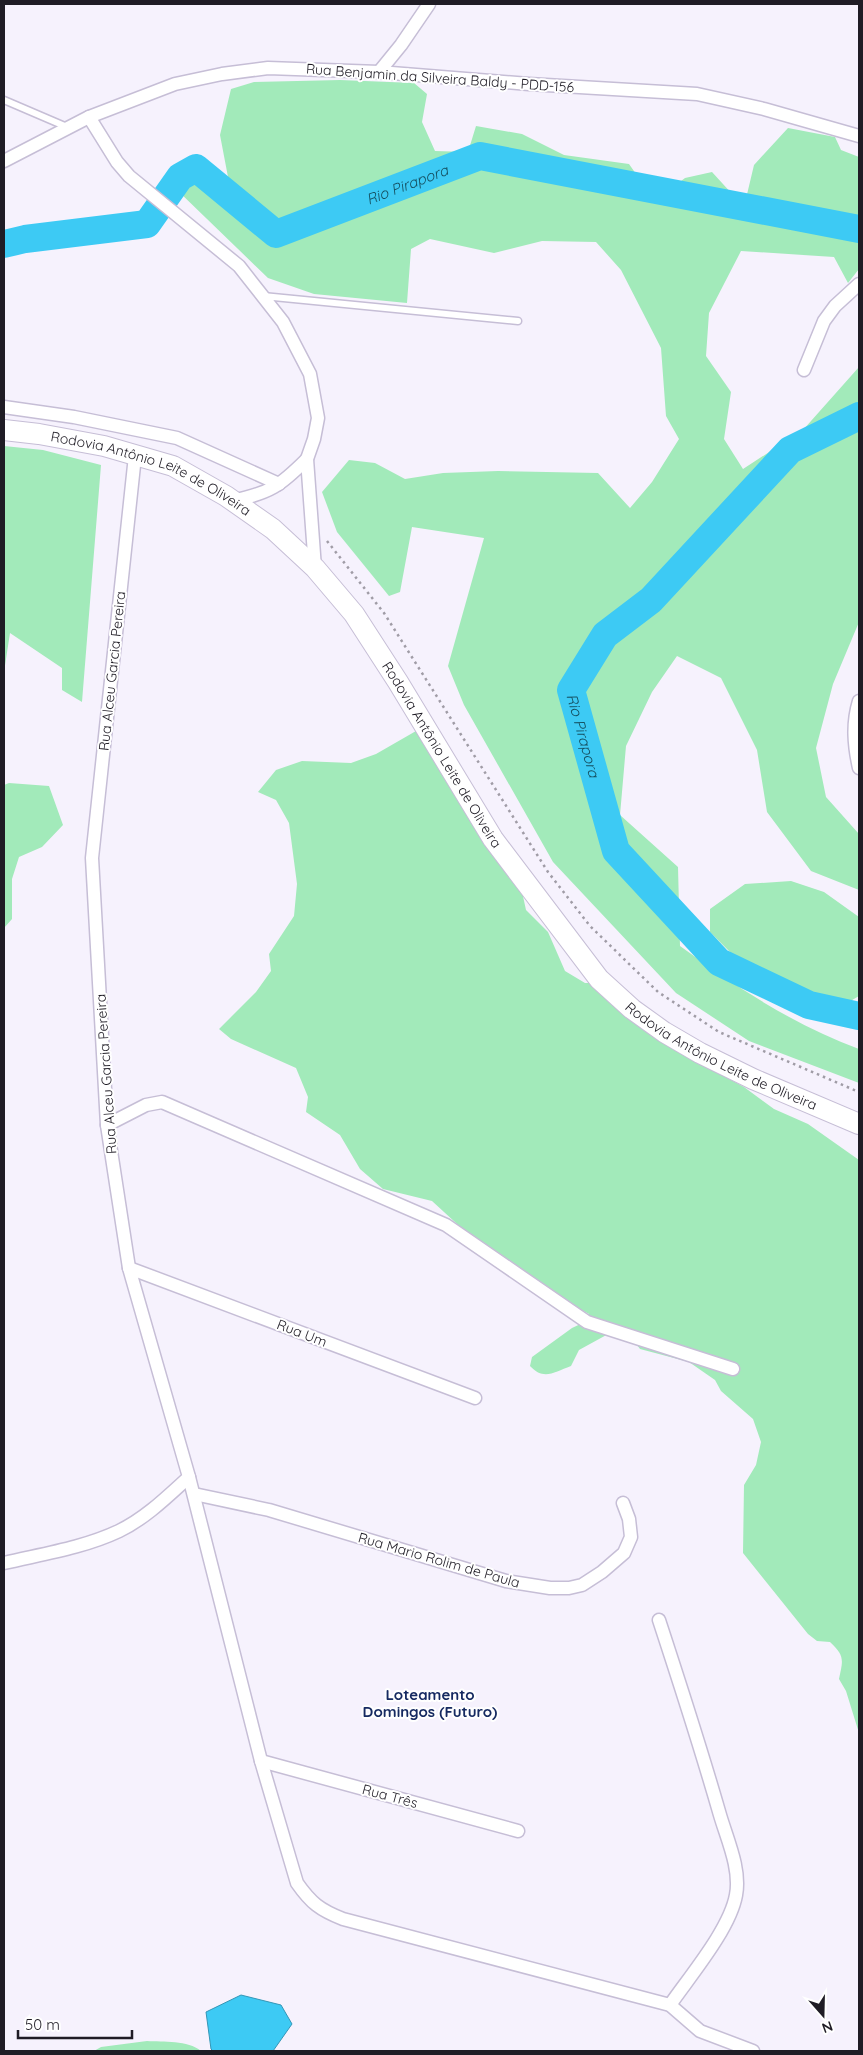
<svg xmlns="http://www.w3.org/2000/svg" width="863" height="2055" font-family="Quicksand,sans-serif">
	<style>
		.green { fill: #a2eaba }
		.water { fill: #3dcaf4; stroke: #3496b6 }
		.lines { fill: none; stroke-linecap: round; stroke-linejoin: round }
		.river { stroke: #3dcaf4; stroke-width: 28 }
		.service-casing { stroke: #c6bed6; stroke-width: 9 }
		.minor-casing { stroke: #c6bed6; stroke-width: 15 }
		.primary-casing { stroke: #c6bed6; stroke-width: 22 }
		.path { stroke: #a09ca6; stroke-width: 2.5; stroke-dasharray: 2.5 4; stroke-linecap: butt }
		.service { stroke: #fff; stroke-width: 6 }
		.minor { stroke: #fff; stroke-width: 12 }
		.primary { stroke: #fff; stroke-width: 20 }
		.labels { text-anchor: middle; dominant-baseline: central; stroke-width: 4; stroke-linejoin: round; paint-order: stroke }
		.street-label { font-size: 14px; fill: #1f1c25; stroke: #fff }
		.water-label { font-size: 15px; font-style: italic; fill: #154f60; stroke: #fff }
		.neighbourhood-label { font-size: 15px; font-weight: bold; fill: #162a61; stroke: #fff }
	</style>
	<rect width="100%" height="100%" fill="#f6f2fd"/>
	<g class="green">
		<path d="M340,80L414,83L427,94L422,122L435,151L468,152L476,126L522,134L564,155L629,164L655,201L685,178L712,172L744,207L754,165L788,128L835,137L841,150L859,157V269L848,283L834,257L741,251L709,313L706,356L731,392L724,439L743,469L803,430L859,367V622L833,684L816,748L826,797L859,834V890L811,871L767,812L757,750L721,678L677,656L652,692L626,746L620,815L678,867L680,946C736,987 794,1025 859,1049V1083L749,1041L676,993L553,862L464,705L448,666L484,538L412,527L400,592L389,596L337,532L322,492L349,460L375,463L405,479L443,473L498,471L598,473L630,508L652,482L679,439L666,416L661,348L621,270L596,242L542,241L494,253L430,239L411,249L407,303L314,294L268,278L176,189L228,177L220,135L231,89L254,82Z"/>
		<path d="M4,446L43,450L101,465L82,702L62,690V668L10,633L4,672Z"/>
		<path d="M416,731L437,753L519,878L526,910L548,932L565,971L585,983H615L687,1056L744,1087L774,1109L808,1124L859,1160V1733L846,1691L839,1679C843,1660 845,1656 830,1642L817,1641L808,1634L743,1553L744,1485L756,1465L761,1442L753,1419L721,1391L715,1380L689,1362L640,1349L626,1330L610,1333L579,1350L571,1366C554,1372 544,1381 530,1366L532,1357L572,1328L589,1320V1314L548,1292L480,1245L432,1201L383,1189L360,1169L340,1135L306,1112L308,1097L296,1068L231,1039L219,1029L256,992L271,971L269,954L294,916L297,884L289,823L276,800L258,792L276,770L302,761L351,763L376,754Z"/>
		<path d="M9,783L49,786L63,825L42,847L19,857L12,879V919L4,928V785Z"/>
		<path d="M791,881L824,892L859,917V996L842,1006L806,989L740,962L710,932V909L745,884Z"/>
		<path d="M147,2041C163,2042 188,2040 201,2051H94L101,2047Z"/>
	</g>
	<path class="water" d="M241,1995L281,2005L292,2024L273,2051H213L211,2049L206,2012Z"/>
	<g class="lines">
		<g class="river">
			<path id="s1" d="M4,244L25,239L147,224L180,177L196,168L276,234L480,156L859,229"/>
			<path id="s2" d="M859,416L790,450L651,600L605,635L571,690L616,851L719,962L809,1005L859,1016"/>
		</g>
		<defs>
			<g id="service">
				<path d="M4,100L67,127"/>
				<path d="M263,296L518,321"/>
			</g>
			<g id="minor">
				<path d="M379,72L401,45L429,4"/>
				<path d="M89,117L117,162L129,176L239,266L283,322L310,374L318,418L314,439L307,459L315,568"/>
				<path d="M4,161L89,117L175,84L222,74L268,68L379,72L529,84L697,94L764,109L859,136"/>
				<path d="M804,370L824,321L835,306L859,284"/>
				<path d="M4,407L74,417L177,438L279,484"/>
				<path d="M232,501C270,493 280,486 307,459"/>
				<path d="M859,701C852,724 854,745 859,768"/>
				<path d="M107,1125L146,1105L162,1102L446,1225L587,1322L733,1369"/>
				<path d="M129,1268L475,1398"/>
				<path d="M189,1477L261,1761L297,1883C311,1903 320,1910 343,1919L670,2005L700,2031L753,2051"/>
				<path d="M194,1494L269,1510L506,1581L550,1588H569L582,1585L602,1572L624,1553L631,1537L629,1519L623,1503"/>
				<path d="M4,1563C42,1554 83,1548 119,1531C146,1518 168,1496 189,1477L129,1268L107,1125L92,858L135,456"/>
				<path d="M659,1620C680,1684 701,1749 720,1815C727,1839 741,1869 736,1895C730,1929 690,1976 670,2005"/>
				<path d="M261,1761L518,1831"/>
			</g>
			<g id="primary">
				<path id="s3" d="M4,430L39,434L104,446L173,466L226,496L273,529L315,568L354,614L398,682L493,839L599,979L632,1009L664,1032L700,1053L753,1079L859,1124"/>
			</g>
		</defs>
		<use href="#service" class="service-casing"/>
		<use href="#minor" class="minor-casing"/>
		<use href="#primary" class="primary-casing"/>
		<path class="path" d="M327,541L384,613L548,872L590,926L658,992L719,1032L859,1092"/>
		<use href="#service" class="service"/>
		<use href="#minor" class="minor"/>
		<use href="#primary" class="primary"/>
	</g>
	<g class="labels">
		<g class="street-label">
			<text transform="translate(440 78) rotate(4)">Rua Benjamin da Silveira Baldy - PDD-156</text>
			<text stroke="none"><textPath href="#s3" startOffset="155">Rodovia Antônio Leite de Oliveira</textPath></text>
			<text transform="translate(112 671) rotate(-84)">Rua Alceu Garcia Pereira</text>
			<text stroke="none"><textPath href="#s3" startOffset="575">Rodovia Antônio Leite de Oliveira</textPath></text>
			<text stroke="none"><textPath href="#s3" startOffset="995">Rodovia Antônio Leite de Oliveira</textPath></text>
			<text transform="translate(106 1074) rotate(-94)">Rua Alceu Garcia Pereira</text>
			<text transform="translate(302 1333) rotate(21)">Rua Um</text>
			<text transform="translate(439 1560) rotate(16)">Rua Mario Rolim de Paula</text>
			<text transform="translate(390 1796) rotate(15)">Rua Três</text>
		</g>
		<g class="water-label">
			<text stroke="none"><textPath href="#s1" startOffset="464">Rio Pirapora</textPath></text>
			<text stroke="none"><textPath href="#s2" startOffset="451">Rio Pirapora</textPath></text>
		</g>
		<g class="neighbourhood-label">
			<text x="430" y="1694">Loteamento<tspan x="430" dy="17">Domingos (Futuro)</tspan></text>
		</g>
	</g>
	<rect width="863" height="2055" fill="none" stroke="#1f1c25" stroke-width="10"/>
	<g transform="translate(823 2015) rotate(160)" stroke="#ffffff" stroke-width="4" paint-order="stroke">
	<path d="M0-4L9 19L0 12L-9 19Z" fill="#1f1c25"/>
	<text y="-8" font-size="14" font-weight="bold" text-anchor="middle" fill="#1f1c25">N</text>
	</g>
	<path d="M18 2030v8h114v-8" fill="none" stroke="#1f1c25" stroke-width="2.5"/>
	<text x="25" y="2030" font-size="15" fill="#1f1c25" stroke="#ffffff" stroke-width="4" paint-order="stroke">50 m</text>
</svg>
